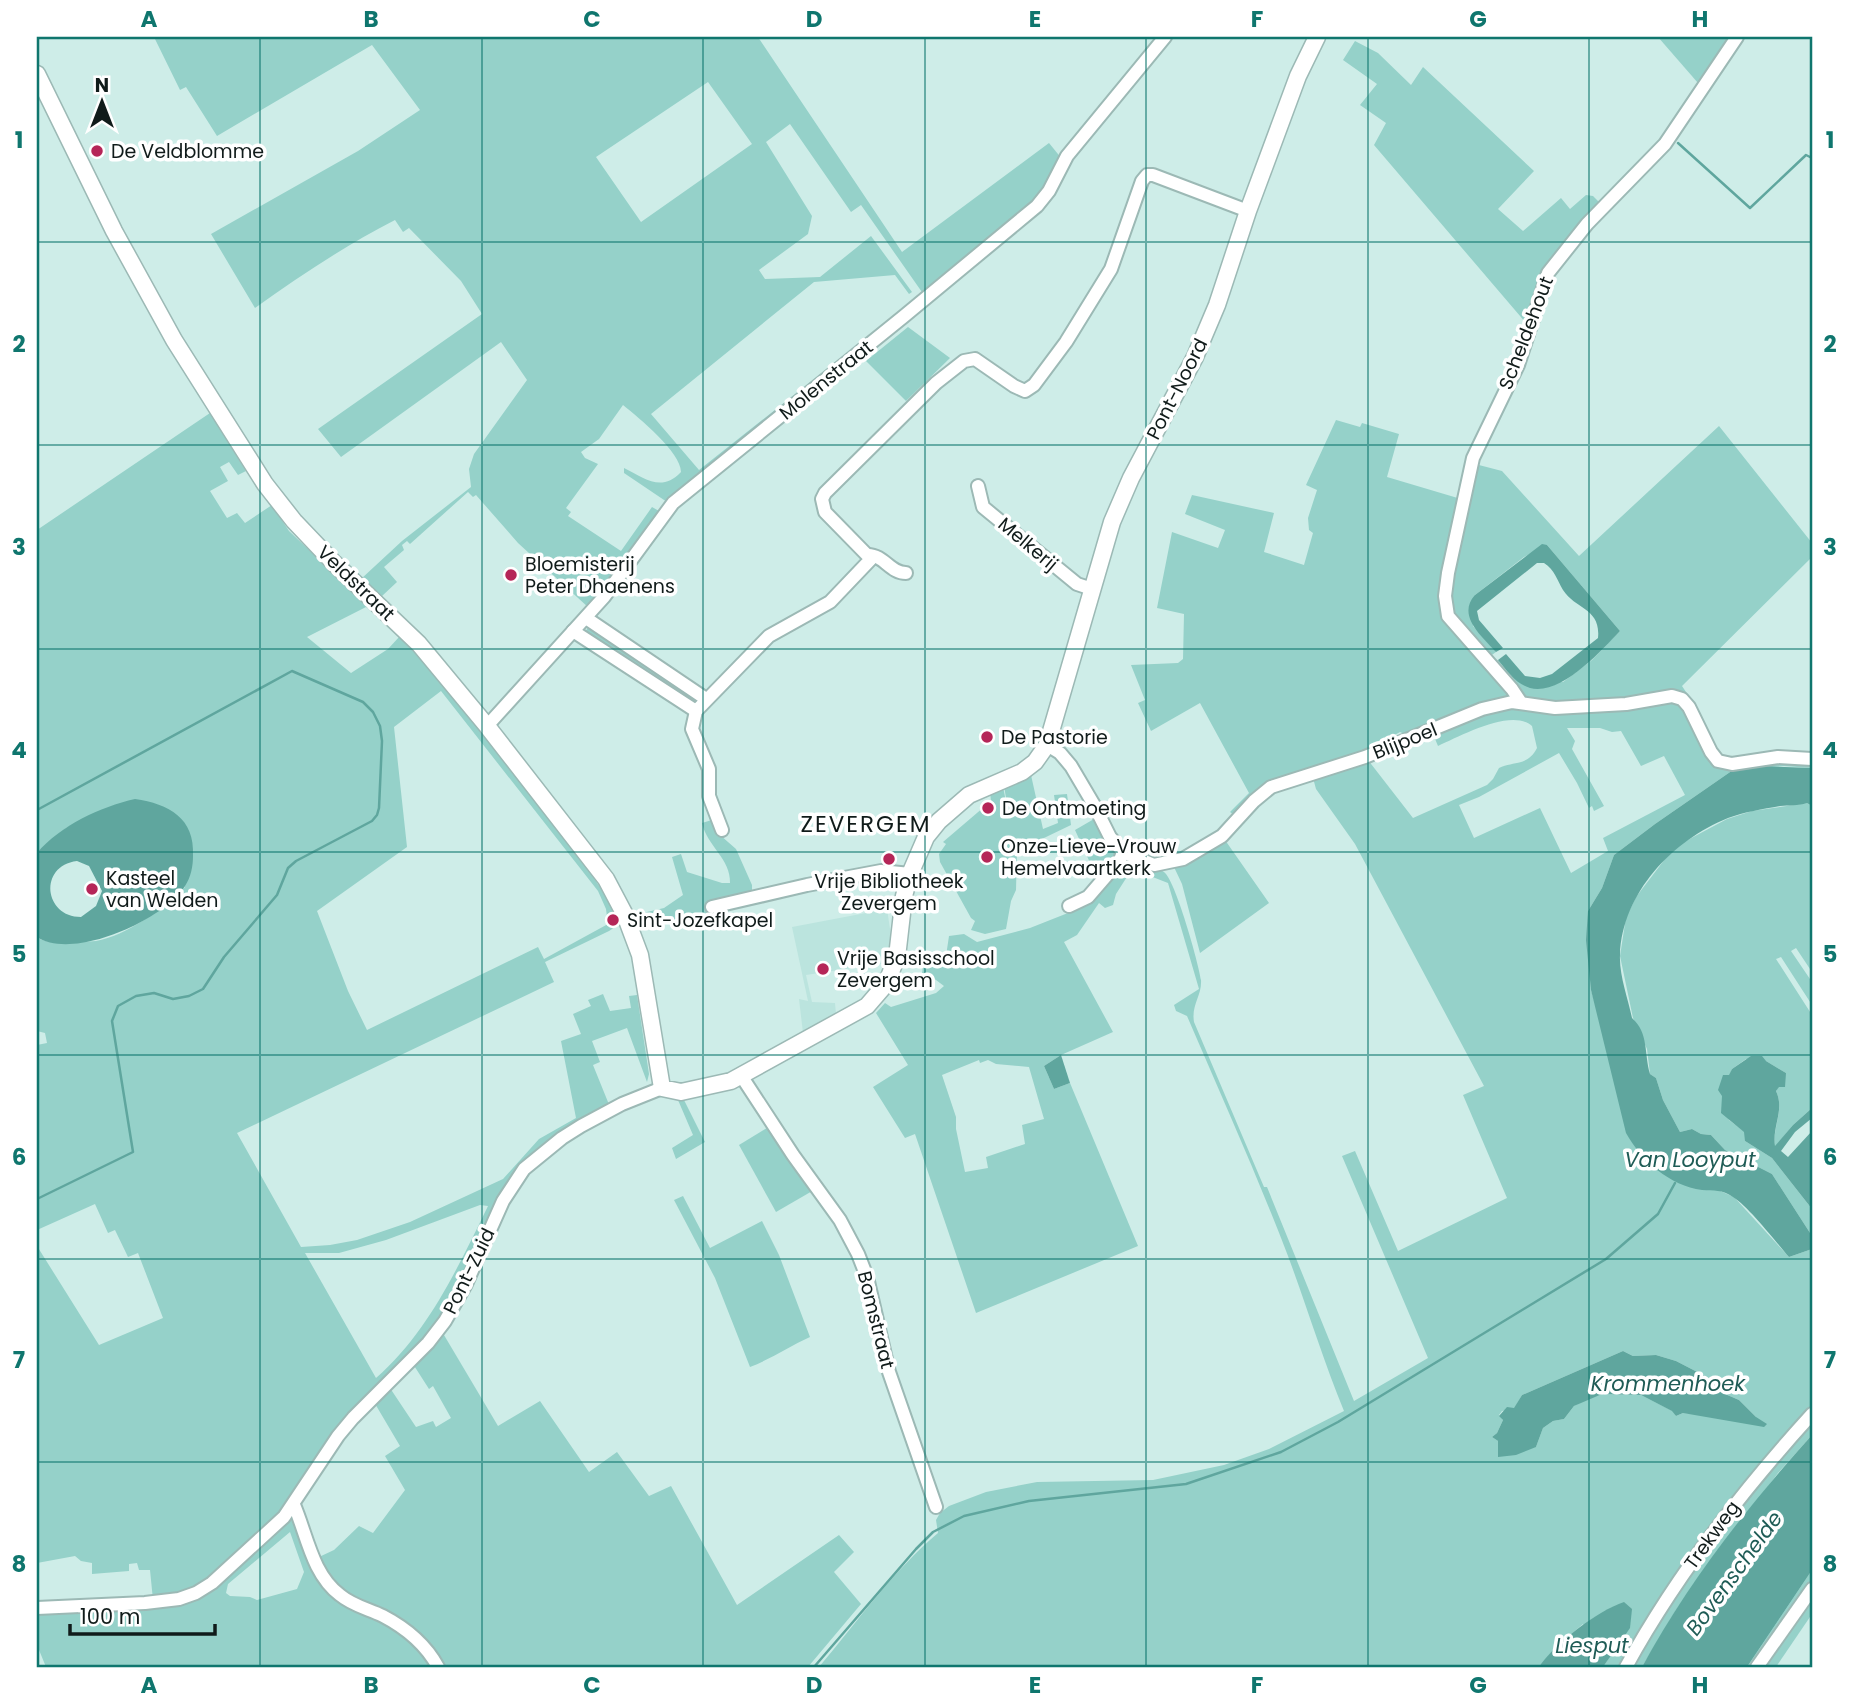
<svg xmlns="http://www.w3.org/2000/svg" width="1849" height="1704" font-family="Poppins,sans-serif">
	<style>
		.built { fill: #bbe4de }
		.green { fill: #95d1c9; fill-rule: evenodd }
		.water { fill: #5fa69e; fill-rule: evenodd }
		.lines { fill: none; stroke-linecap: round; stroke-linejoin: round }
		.stream { stroke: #5fa69e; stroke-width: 2.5 }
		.street-casing { stroke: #9cb9b5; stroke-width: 16 }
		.secondary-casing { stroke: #9cb9b5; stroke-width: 19 }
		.street { stroke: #fff; stroke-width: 12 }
		.secondary { stroke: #fff; stroke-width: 16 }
		.grid { fill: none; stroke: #0f766e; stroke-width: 2; stroke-opacity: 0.55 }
		.poi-dot { fill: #b52658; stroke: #fff; stroke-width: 2.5 }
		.labels { text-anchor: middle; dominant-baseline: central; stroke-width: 7; stroke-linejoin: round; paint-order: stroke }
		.poi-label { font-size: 19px; fill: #101b1a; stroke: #fff; text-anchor: start }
		.street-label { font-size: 19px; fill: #101b1a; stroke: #fff }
		.water-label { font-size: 21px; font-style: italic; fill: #1f5c56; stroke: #fff }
		.quarter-label { font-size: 23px; letter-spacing: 2px; fill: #101b1a; stroke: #fff }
		.neatline { fill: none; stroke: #0f766e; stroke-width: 2.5 }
		.grid-label { font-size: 23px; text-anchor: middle; font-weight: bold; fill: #0f766e }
	</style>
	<rect width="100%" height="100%" fill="#ceede8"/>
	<path class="built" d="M887,909L892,942L885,963L806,975L812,1002L835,1003L836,1014L803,1033L799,999L808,1001L792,927Z"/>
	<g class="green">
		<path d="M154,37H369L371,39L375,37H758L902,252L1049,143L1062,159L1043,197L924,295L861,205L851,212L790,124L766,142L812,216L808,234L759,270L765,279L820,277L871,236L912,292L909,294L895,275L814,282L651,414L699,470L910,303V308L667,502L624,473V468C645,478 661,493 681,472C681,452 639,418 623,405L599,439L581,452L585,458L598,464L566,508L571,512L568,516L621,551L652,507L659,511L603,593L589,608L518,543L476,495L473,497L468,492L410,544L407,541L402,545L404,550L384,567L397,582L382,596L361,579L402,541L471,487L469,469L474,454L527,380L501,342L341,457L318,429L482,314L461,281L409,228L403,232L395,220C346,245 300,276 255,308L211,234L358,151L420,110L372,45L217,136L186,87L180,90ZM708,82L752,144L641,222L596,157Z"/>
		<path d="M1658,37H1731L1698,83Z"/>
		<path d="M1355,41L1378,53L1411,85L1423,67L1534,171L1498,209L1523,231L1561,198L1570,209L1586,195L1593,196L1600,203L1582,220L1546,269L1526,323L1374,145L1386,123L1360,105L1377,84L1343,60Z"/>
		<path d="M908,327L950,358L906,401L866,361Z"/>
		<path d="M210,413L246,471L238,475L229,462L220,467L228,481L210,491L227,518L237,513L245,523L272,505L289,531L368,606L307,637L351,673L388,649L400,636C431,670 623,897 618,925L609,931L545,962L554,982L237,1133L301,1247L330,1245L357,1240L410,1222L503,1179L539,1139L576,1118L561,1041L581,1034L573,1014L591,1006L588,1000L603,994L610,1011L631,1008L629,996L637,995L649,1074L647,1082L627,1028L592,1041L600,1062L593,1065L610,1107L531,1157L450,1308L278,1518L192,1593L153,1600L150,1570H139L137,1563L129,1564V1571L92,1574V1563L81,1561L75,1556L37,1563V1246L99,1345L163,1318L138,1253L128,1257L115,1230L108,1233L95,1204L37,1230V1045L47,1043L45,1033L37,1031V937C47,944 56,942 68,942C77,941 87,942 96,941C126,936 164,908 185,887L97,812L66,828L37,853V530ZM441,691L598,891L606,909L608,924L544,959L538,947L367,1030L348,991L317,911L407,847L394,727ZM480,1205L488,1206C458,1267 428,1333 376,1378L305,1253H339L386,1240Z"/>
		<path d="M1336,420L1360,427L1362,423L1399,434L1387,477L1461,499L1442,601L1508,692L1509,697L1409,736L1400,732L1384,741L1382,747L1290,777L1234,815L1230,812L1249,793L1200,703L1151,731L1138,703L1145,700L1131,665L1178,663L1183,659L1184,614L1157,608L1172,532L1218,548L1225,530L1185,514L1192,495L1274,513L1264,552L1304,565L1313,533L1309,530L1308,518L1317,490L1306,485Z"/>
		<path d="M1719,426L1812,543V557L1682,686L1688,695L1681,693C1652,696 1550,710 1529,698C1515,691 1505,674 1494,663L1498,660L1511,676L1563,682L1592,660L1620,631L1547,545L1524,557L1475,595L1473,626L1496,652L1489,657L1448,608L1447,596L1475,464L1502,471L1579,556Z"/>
		<path d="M592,627L696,699L692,702L585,632L587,629Z"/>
		<path d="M1675,700L1679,702L1710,759L1812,755V768L1783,766L1733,770L1655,824L1614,855L1602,888L1588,911L1591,990L1603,1031L1703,1190H1718L1734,1197L1789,1257L1812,1249V1435L1778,1473L1676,1610L1642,1667H1603L1609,1658L1583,1624L1557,1646L1539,1667H819C857,1622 893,1571 938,1533L936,1520L940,1513L949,1506L986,1492L1037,1482L1153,1480L1224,1465L1269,1449L1344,1411C1323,1360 1307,1307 1288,1256C1257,1175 1221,1095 1187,1016L1176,1011L1174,1005L1199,989L1168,883L1132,869L1116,894L1113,905L1105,908L1099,903L1077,935L1064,942L1113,1032L1061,1055L1044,1066L1054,1089L1070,1083L1138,1246L976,1313L915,1134L905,1138L873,1087L908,1065L876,1013L885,1003L891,1007L936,993L944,986L932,977L922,973L925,954L946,956L949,936L964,934L977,942L1030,928L1073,911L1097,878L1075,830L1094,819C1104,833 1113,853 1128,862C1138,868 1154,865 1164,872C1175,879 1199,964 1201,980C1202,996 1191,1005 1194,1022L1264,1187H1267L1354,1401L1428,1358L1342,1156L1355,1151L1398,1251L1507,1198L1463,1095L1484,1086L1355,844L1316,789L1313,778L1368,760L1413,818L1487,785L1493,779L1499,768C1514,761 1528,766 1537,748L1532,726C1511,708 1461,736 1438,746L1433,734L1480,714L1513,706ZM1567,728H1600L1612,732L1621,731L1641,766L1664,756L1685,795L1603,838L1608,851L1571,873L1540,808L1474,838L1459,805L1479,797L1559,753L1577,783L1589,808L1592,806L1594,811L1604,806L1572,749L1575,741ZM979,1060L980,1063L988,1060L996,1064L1029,1067L1044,1119L1022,1125L1025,1144L986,1157L988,1168L965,1172L956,1129V1117L942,1075ZM1623,1351L1633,1356L1656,1355L1676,1361L1705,1376L1725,1394L1739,1400L1756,1417L1683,1413L1676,1416L1673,1411L1641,1395L1602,1394L1589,1398L1574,1406L1564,1419L1553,1421L1543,1428L1536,1447L1498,1449V1441L1492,1437L1497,1433L1503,1420L1499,1415L1502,1411L1514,1409L1522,1395Z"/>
		<path d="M1031,775L1043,829L1058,823L1054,795L1067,794L1071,825L1017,851L1016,890L1011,901L1006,929L985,934L971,930L975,921L971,918L940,862L939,854L946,844L943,842L991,801L990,792L1003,787L1010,821L1004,786Z"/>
		<path d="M1807,803L1812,806V972L1796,948L1791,951L1812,982V1005L1781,957L1776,959L1812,1015V1108L1793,1125L1775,1147C1772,1127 1785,1110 1776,1091L1786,1073L1766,1061L1746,1059L1732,1069L1722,1096L1729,1120L1745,1132V1141L1772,1158L1812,1209V1236L1772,1174L1725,1150L1711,1135L1701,1134L1692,1129L1680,1132L1663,1100L1656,1078L1650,1074L1647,1049L1633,1018L1620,956L1626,917L1636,897L1665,859L1682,843L1727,819L1752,811Z"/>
		<path d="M715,819L720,835L736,849L752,885V892L737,898L738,908L640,928L634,915L664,908L683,895L672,857L681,854L687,872L722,883H730C731,859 707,846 702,823Z"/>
		<path d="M1225,840L1269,903L1200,953L1182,884L1174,867Z"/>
		<path d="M678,1100H684L705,1142L676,1159L672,1148L693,1135Z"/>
		<path d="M770,1126L814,1190L776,1212L739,1145Z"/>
		<path d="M683,1196L710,1248L762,1221L779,1255L810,1337C790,1346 771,1359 750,1367L715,1278L674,1200Z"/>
		<path d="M441,1330L498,1426L540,1401L589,1472L617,1452L649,1496L671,1486L737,1605L839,1535L854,1552L834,1572L861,1604L808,1667H46L37,1645V1612L209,1589L294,1516L315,1571L345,1595L329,1577L319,1557L334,1550L359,1526L373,1533L405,1490L385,1456L400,1446L374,1402L390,1388L416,1427L433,1421L436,1427L451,1418L433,1386L429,1389L413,1364ZM290,1532L304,1572L297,1589L257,1600L250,1597L230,1596L226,1593L228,1584Z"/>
		<path d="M1812,1570V1614L1776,1667H1747Z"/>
	</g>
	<g class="water">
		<path d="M1542,544L1547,545L1620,631C1601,651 1561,696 1530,688C1516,684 1507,671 1498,660L1506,654L1525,676L1540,678L1552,674L1598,638C1601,608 1576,610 1563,590C1557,580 1555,570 1544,563H1537L1477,611L1479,620L1503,648L1496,652C1483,637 1456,616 1475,595Z"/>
		<path d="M1758,766L1812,768V806L1807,803C1798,806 1789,805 1780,806C1763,809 1744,812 1728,818C1673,840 1622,893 1620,955C1619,975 1628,998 1632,1018C1649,1033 1644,1054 1650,1074L1656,1078L1663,1100L1680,1132L1692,1129L1701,1134L1711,1135L1725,1150L1772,1174L1812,1236V1249L1789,1257C1775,1241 1749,1207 1733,1197C1722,1189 1714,1191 1702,1190C1670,1186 1641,1160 1626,1133L1591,990L1586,940L1588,911L1602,888L1614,855L1655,824L1733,770Z"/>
		<path d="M135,799C169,804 195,818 193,856C193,866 191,877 185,886C164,920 73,961 37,937V853C61,825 100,807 135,799ZM77,861L89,866L102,891L96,906L81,917C44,917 38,866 77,861Z"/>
		<path d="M1061,1055L1070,1083L1054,1089L1044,1066Z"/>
		<path d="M1751,1056H1762L1766,1061L1786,1073L1785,1087H1779L1776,1091C1785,1110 1772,1126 1775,1146L1793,1125L1812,1108V1118L1795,1132L1781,1151L1788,1157L1812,1131V1209L1772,1158L1745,1141L1744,1132L1721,1113L1722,1096L1718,1090L1723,1075H1729L1732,1069Z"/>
		<path d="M1623,1351L1633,1356L1656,1355L1676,1361L1705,1376L1725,1394L1739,1400L1756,1417L1767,1424L1764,1427L1683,1413L1676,1416L1672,1411L1641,1395L1602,1394L1574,1406L1564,1419L1553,1421L1543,1428L1536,1447L1516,1455L1498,1457V1441L1492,1437L1497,1433L1503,1420L1499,1416L1507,1407L1514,1408L1522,1395Z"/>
		<path d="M1812,1435V1570L1747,1667H1642C1688,1582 1748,1506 1812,1435Z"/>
		<path d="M1624,1602L1632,1609L1630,1628L1603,1667H1539C1554,1644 1597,1611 1624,1602Z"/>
	</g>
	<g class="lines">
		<g class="stream">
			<path d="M1678,143L1750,208L1806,155L1812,158"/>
			<path d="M37,810L292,671L363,702L373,712L380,726L382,741L379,808L377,815L372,821L296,861L288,868L277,895L224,957L203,989L189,996L173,999L154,993L136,996L118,1006L112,1021L133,1152L37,1199"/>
			<path d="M814,1667L916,1549L933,1532L964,1516L1029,1501L1186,1484L1281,1452L1338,1422L1606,1259L1658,1214L1675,1183"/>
		</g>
		<defs>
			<g id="street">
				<path d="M978,486L983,507L1077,584L1092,589"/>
				<path d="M868,555C884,555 890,573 906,573"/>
				<path d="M586,618L706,699"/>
				<path d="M573,631L696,711"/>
				<path d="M1520,701L1512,689L1448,616L1445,596L1448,573L1473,458L1518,365L1548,273L1587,224L1665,144L1737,37"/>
				<path d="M487,726L604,597L673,503L903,317L1037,206L1049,191L1067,156L1165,37"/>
				<path d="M1047,745L1060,753L1071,766L1094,805L1110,837L1123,852L1154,865L1183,859L1222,836L1254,801L1271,787L1365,757L1482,709L1512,702L1555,708L1626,704L1672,696L1682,699L1689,707L1711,752L1718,761L1732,764L1778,757L1812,759"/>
				<path d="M722,830L709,796V769L692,729L696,711L769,636L830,602L871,559L825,512L822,499L825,493L936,383L964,361L975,359L1014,386L1025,391L1034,385L1066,342L1111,269L1142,181L1147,175H1153L1248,211"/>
				<path d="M1069,906L1088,897L1120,860L1123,852"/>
				<path d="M712,907L807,885L881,871L910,874"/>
				<path d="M742,1077L793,1155L840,1220L858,1254L867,1277L889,1372L936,1507"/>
				<path d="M294,1505C307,1535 312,1574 340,1595C353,1606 369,1609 383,1616C406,1628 426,1645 438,1667"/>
				<path d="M37,1608L145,1603L179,1599L196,1593L212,1583L284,1517L338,1436L353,1418L428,1343L445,1321L466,1284L503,1201L524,1169L562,1138L581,1126L622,1104L662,1088"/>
				<path d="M1626,1667C1677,1574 1741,1492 1812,1414"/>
				<path d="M1757,1667L1812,1589"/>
			</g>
			<path id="secondary" d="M37,74L114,231L174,340L265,484L294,521L334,563L419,644L487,726L606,879L625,915L640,955L662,1088L681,1092L731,1081L867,1006L886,984L897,957L904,896L910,874L926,837L939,821L969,795L1022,772L1035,762L1047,745L1112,522L1131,478L1195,357L1217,305L1248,211L1298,76L1317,37"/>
		</defs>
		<use href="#street" class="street-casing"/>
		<use href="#secondary" class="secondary-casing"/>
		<use href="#street" class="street"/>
		<use href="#secondary" class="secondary"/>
	</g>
	<path class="grid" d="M260,37V1667M482,37V1667M703,37V1667M925,37V1667M1146,37V1667M1368,37V1667M1589,37V1667M37,242H1812M37,445H1812M37,649H1812M37,852H1812M37,1055H1812M37,1259H1812M37,1462H1812"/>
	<g class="poi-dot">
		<circle cx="97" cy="151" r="7"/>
		<circle cx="511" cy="575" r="7"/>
		<circle cx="987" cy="737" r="7"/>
		<circle cx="988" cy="808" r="7"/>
		<circle cx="987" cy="857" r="7"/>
		<circle cx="889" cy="859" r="7"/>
		<circle cx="92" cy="889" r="7"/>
		<circle cx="613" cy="920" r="7"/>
		<circle cx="823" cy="969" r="7"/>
	</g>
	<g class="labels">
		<g class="poi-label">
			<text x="111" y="151">De Veldblomme</text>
			<text x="525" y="564">Bloemisterij<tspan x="525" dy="22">Peter Dhaenens</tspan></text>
			<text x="1001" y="737">De Pastorie</text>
			<text x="1002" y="808">De Ontmoeting</text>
			<text x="1001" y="846">Onze-Lieve-Vrouw<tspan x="1001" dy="22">Hemelvaartkerk</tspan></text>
			<text x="106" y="878">Kasteel<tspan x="106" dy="22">van Welden</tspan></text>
			<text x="889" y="881" text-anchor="middle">Vrije Bibliotheek<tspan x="889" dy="22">Zevergem</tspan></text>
			<text x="627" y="920">Sint-Jozefkapel</text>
			<text x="837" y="958">Vrije Basisschool<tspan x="837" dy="22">Zevergem</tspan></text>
		</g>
		<g class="street-label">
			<text transform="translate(1526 333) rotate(-69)">Scheldehout</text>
			<text transform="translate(826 380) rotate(-39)">Molenstraat</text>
			<text transform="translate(1177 389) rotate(-63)">Pont-Noord</text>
			<text transform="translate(1028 544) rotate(40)">Melkerij</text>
			<text transform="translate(356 583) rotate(44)">Veldstraat</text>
			<text transform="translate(1405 741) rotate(-22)">Blijpoel</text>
			<text transform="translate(469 1271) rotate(-64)">Pont-Zuid</text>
			<text transform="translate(876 1320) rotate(76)">Bomstraat</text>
			<text transform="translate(1712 1535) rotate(-54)">Trekweg</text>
		</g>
		<g class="water-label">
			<text x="1690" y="1159">Van Looyput</text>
			<text x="1668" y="1383">Krommenhoek</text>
			<text transform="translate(1734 1573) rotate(-54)">Bovenschelde</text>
			<text x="1592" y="1645">Liesput</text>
		</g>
		<g class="quarter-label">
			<text x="866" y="824">ZEVERGEM</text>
		</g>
	</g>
	<rect width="1849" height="1704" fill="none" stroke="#ffffff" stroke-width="77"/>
	<g transform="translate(102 102)" stroke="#ffffff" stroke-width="5" paint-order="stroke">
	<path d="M0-5L12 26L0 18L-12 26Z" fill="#101b1a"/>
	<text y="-10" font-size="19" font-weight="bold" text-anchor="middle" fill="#101b1a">N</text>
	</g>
	<path d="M70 1624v10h145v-10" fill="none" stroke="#101b1a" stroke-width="3.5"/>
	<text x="80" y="1624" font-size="21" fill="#101b1a" stroke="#ffffff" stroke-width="5" paint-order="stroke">100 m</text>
	<rect x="38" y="38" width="1773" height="1628" class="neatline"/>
	<g class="grid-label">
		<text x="149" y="27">A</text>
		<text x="371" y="27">B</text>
		<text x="592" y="27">C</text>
		<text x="814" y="27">D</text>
		<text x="1035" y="27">E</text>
		<text x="1257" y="27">F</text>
		<text x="1478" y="27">G</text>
		<text x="1700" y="27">H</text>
		<text x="19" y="148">1</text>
		<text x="1830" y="148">1</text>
		<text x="19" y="352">2</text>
		<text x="1830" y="352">2</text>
		<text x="19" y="555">3</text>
		<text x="1830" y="555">3</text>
		<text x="19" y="758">4</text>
		<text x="1830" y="758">4</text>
		<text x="19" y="962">5</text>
		<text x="1830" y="962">5</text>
		<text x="19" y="1165">6</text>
		<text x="1830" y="1165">6</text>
		<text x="19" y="1368">7</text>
		<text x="1830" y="1368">7</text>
		<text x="19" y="1572">8</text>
		<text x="1830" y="1572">8</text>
		<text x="149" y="1693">A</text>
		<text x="371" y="1693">B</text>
		<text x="592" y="1693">C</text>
		<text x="814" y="1693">D</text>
		<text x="1035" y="1693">E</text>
		<text x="1257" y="1693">F</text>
		<text x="1478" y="1693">G</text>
		<text x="1700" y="1693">H</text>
	</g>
</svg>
